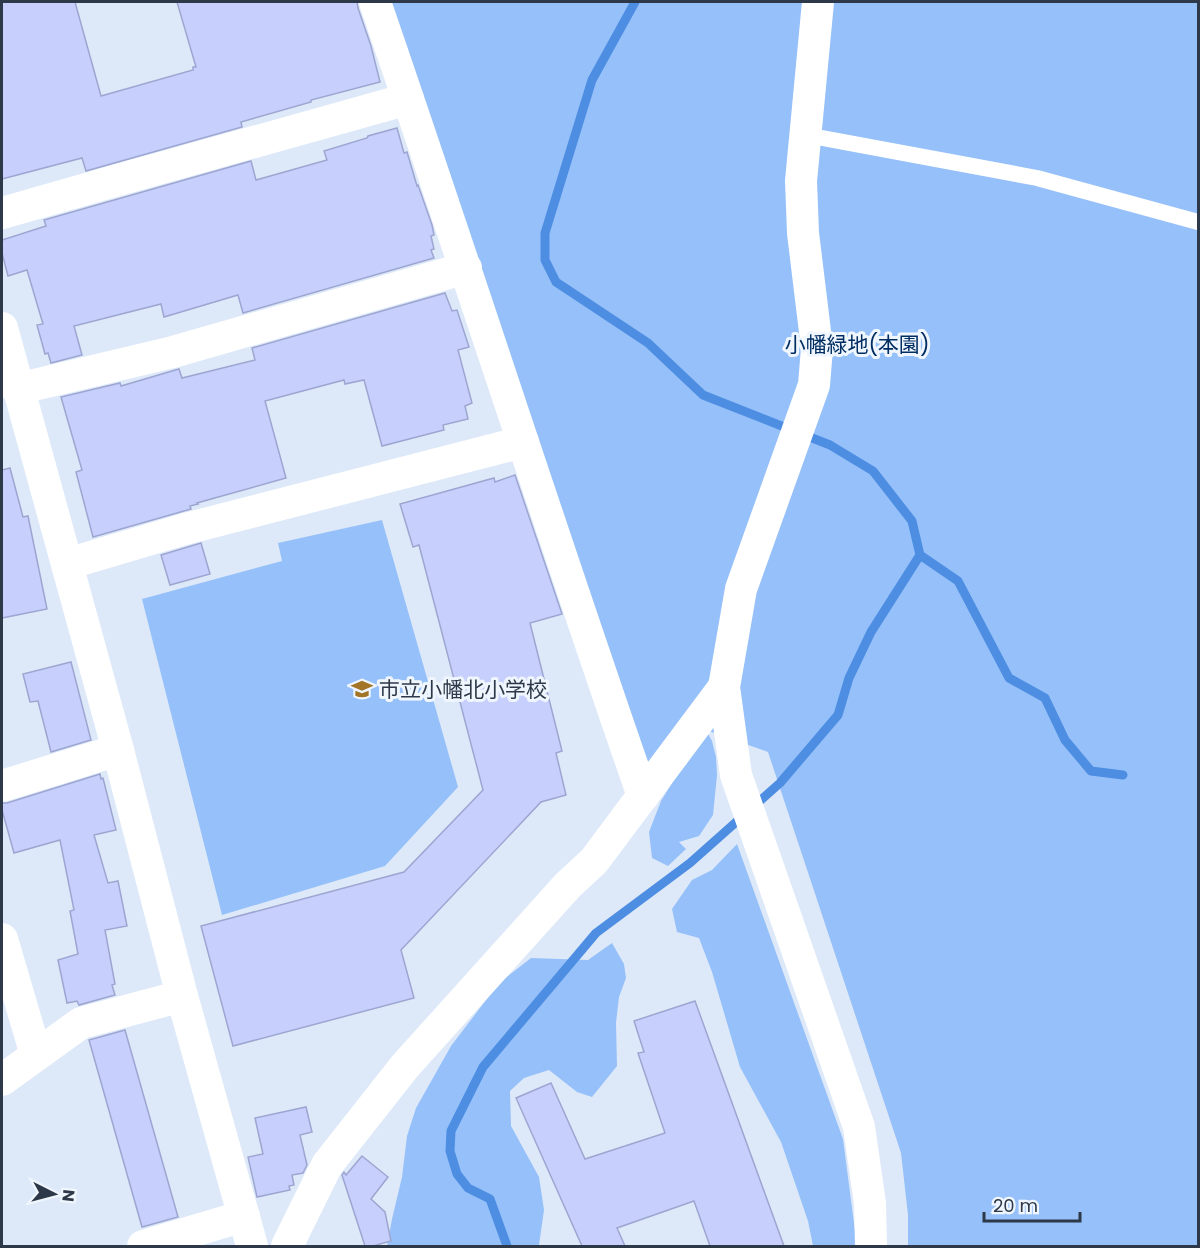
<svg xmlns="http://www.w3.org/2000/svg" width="1200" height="1248" font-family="Poppins,'Noto Sans JP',sans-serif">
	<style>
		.green { fill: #96c0f9 }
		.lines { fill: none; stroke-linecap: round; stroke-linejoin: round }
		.stream { stroke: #4e8ee2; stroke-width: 9 }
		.building { fill: #c7d0fc; stroke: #9da6d1; stroke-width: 1.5 }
		.service { stroke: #fff; stroke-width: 16 }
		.minor { stroke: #fff; stroke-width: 32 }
		.labels { text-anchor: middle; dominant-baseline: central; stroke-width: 6; stroke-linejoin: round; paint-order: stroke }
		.park-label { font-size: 21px; fill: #012e62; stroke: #f0f6fe }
		.poi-label { font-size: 21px; fill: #2d3948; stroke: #f0f6fe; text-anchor: start }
	</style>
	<rect width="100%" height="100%" fill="#dde9f9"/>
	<g class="green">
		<path d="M380,2H1198V1246H908V1215L901,1153L768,752L706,730L712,741L716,757L717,775L713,815L699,836L679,842L686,849L668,866L652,858L649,832L661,801L704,731L639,771Z"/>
		<path d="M382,520L458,787L385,866L222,915L142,599L282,561L278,543Z"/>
		<path d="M737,844L843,1139L857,1246H813L808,1221L781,1142L740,1067L712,972L699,938L677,932L672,909L692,880L712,870Z"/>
		<path d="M612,943L624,964L626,978L619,997L616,1023L617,1066L592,1097L577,1092L549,1070L524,1078L510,1091L511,1126L539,1177L544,1210L539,1245L540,1246H387L392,1219L402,1177L407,1136L416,1108L451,1046L499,983L531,958L588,960Z"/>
	</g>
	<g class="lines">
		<g class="stream">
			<path d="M635,2L592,80L545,233V260L556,282L648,343L703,395L830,445L873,471L912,521L920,555L958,581L1009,678L1045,698L1065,740L1091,771L1123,775"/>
			<path d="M507,1246L490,1199L468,1188L457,1174L450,1151L451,1131L483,1067L596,933L690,863L780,783L838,715L849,678L871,632L920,555"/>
		</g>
	</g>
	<g class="building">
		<path d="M2,2H75L101,96L193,70V67H196L177,2H357L358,8L371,46L380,82L311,100V102L241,122L242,127L86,171L82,158L2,179Z"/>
		<path d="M397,128L404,153L407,152L417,186L418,185L432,225L434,235L431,236L434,249L431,250L434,258L243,313L238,295L164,317L161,304L74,326L82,355L51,363L48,353L45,354L37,325L43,324L27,270L8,276L2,253V240L46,226L44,220L251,161L256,180L327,160L324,151L367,138L368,136Z"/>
		<path d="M445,293L452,311L457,310L469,347L458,350L472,403L465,406L468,419L443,425L444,430L382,446L364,380L345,384L344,380L265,401L286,478L197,503L198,504L190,506L191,509L93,537L76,472L82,470L61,397L120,383L121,386L179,369L182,378L255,360L252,348Z"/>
		<path d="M10,468L23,517L28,516L47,609L2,618V470Z"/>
		<path d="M515,475L562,614L530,623L562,751L556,753L566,795L541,802L401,950L414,998L233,1046L201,926L404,872L483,790L419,545L413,547L400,504L494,478L495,482Z"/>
		<path d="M201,543L210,574L170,585L161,555Z"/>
		<path d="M71,662L91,740L51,752L38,701L30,702L23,674Z"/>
		<path d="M100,774L101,779L103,778L116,830L94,835L108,883L118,881L127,926L105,930L115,984L112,985L115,995L79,1005L77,1001L67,1003L58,960L78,954L70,911L74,910L60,840L14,853L2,810V803H7Z"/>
		<path d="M695,1001L784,1246H710L694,1201L617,1228L625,1246H582L516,1098L551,1083L585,1159L665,1133L638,1053L644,1052L634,1021Z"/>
		<path d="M125,1030L178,1217L142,1227L89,1040Z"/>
		<path d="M306,1107L312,1132L300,1135L307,1165L303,1173L292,1175L294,1185L289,1186L290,1190L257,1197L248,1157L263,1154L255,1118Z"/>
		<path d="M362,1156L388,1177L371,1199L385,1212L391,1241L373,1246H365L342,1175L344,1172L346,1175Z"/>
	</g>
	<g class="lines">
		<path class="service" d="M806,135L1037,178L1198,222"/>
		<g class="minor">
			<path d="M375,2C466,266 551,532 643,796"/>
			<path d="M818,2L801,181L803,233L817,348L814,385L741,589L724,687L736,775L859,1127L870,1203L871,1246"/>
			<path d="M2,213L118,180L408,99"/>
			<path d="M2,328L118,750L182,996L252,1246"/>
			<path d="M17,389L173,352L466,268"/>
			<path d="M67,564L185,529L523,442"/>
			<path d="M2,786L118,750"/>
			<path d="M2,939L36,1055"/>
			<path d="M2,1080L81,1023L182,996"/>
			<path d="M143,1246L244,1216"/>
			<path d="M287,1246L327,1165L405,1066L568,885L594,861L724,687"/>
		</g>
	</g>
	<defs>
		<symbol id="school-bare" viewBox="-9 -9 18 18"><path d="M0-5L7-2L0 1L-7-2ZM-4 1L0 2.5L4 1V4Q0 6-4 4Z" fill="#a37527" stroke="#f0f6fe" stroke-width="2.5" paint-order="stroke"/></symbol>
	</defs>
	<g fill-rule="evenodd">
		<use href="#school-bare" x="347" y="674" width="30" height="30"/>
	</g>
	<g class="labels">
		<g class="park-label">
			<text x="857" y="344">小幡緑地(本園)</text>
		</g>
		<g class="poi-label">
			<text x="379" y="689">市立小幡北小学校</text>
		</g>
	</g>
	<rect width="1200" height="1248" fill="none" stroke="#2d3948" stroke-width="6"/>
	<g transform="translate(54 1194) rotate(96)" stroke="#f0f6fe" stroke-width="4.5" paint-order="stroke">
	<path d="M0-4.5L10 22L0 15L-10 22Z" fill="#2d3948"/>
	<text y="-9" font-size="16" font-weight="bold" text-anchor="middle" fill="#2d3948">N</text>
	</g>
	<path d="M984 1212v9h96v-9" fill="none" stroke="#2d3948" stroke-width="3"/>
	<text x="993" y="1212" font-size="18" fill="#2d3948" stroke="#f0f6fe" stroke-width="4.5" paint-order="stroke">20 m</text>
</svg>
